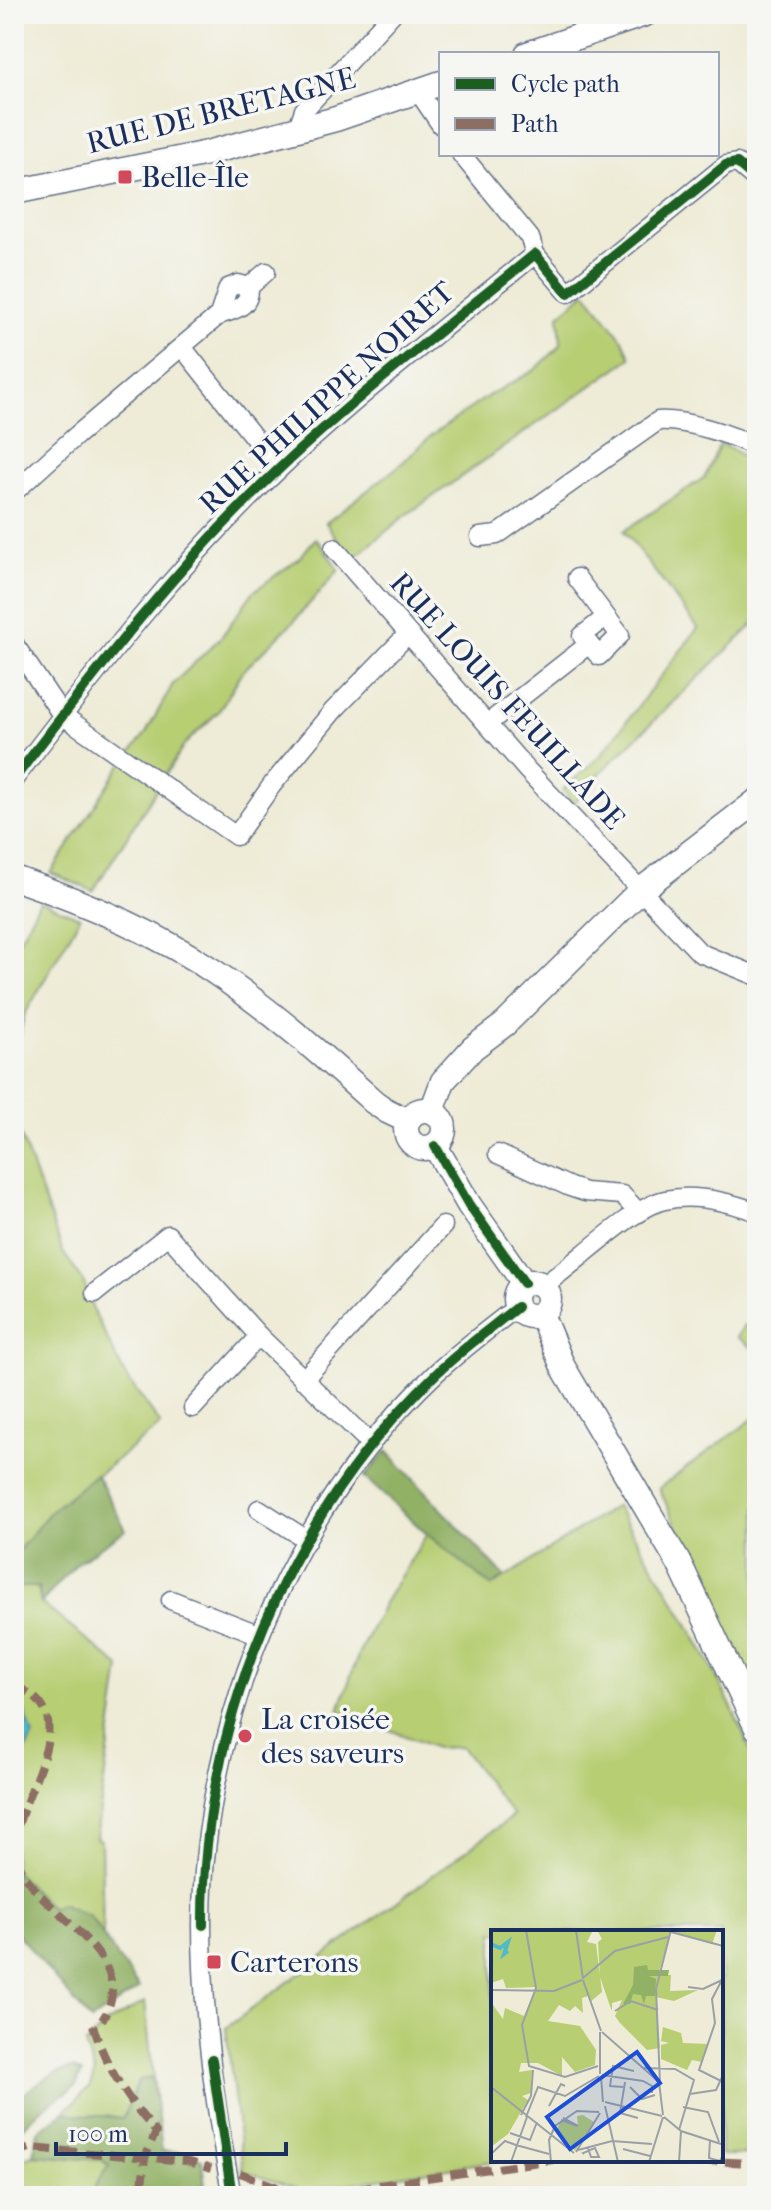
<svg xmlns="http://www.w3.org/2000/svg" width="771" height="2210" font-family="'IM FELL French Canon',serif">
	<style>
		.green { fill: #b7ce73; stroke: #697e68; stroke-width: 2 }
		.forest { fill: #91b165; stroke: #567062; stroke-width: 2 }
		.water { fill: #4fbbca; stroke: #357594; stroke-width: 2 }
		.lines { fill: none; stroke-linecap: round; stroke-linejoin: round }
		.street-casing { stroke: #657188; stroke-width: 21 }
		.secondary-casing { stroke: #657188; stroke-width: 27 }
		.street { stroke: #fff; stroke-width: 18 }
		.secondary { stroke: #fff; stroke-width: 24 }
		.quiet { stroke: #8d6e63; stroke-width: 8; stroke-dasharray: 16 8; stroke-linecap: butt }
		.cycleway-casing { stroke: #f6f6f2; stroke-width: 15 }
		.cycleway { stroke: #1b5e20; stroke-width: 10 }
		.poi-dot { fill: #d1495b; stroke: #f6f6f2; stroke-width: 3 }
		.labels { text-anchor: middle; dominant-baseline: central; stroke-width: 7; stroke-linejoin: round; paint-order: stroke }
		.street-label { font-size: 30px; fill: #1b2f5e; stroke: #f6f6f2 }
		.poi-label { font-size: 30px; fill: #1b2f5e; stroke: #f6f6f2; text-anchor: start }
		.inset-river { fill: none; stroke: #4fbbca; stroke-width: 4 }
		.inset-road { fill: none; stroke: #9aa0a6; stroke-width: 2 }
		.view { fill: #1d4ed8; fill-opacity: 0.15; stroke: #1d4ed8; stroke-width: 4 }
		.inset-edge { fill: none; stroke: #1b2f5e; stroke-width: 4 }
	</style>
	<rect width="100%" height="100%" fill="#f6f6f2"/>
	<filter id="ink" filterUnits="userSpaceOnUse"><feTurbulence type="fractalNoise" baseFrequency=".0125" numOctaves="2"/><feDisplacementMap in="SourceGraphic" scale="16" xChannelSelector="R" yChannelSelector="G"/><feConvolveMatrix kernelMatrix="1 2 1 2 8 2 1 2 1" color-interpolation-filters="sRGB"/></filter>
	<filter id="wash" filterUnits="userSpaceOnUse"><feTurbulence type="fractalNoise" baseFrequency=".006" numOctaves="4" result="noise"/><feDisplacementMap in="SourceGraphic" scale="32" xChannelSelector="R" yChannelSelector="G"/><feGaussianBlur stdDeviation="1.8" result="paint"/><feColorMatrix in="noise" values="0 0 0 0 0 0 0 0 0 0 0 0 0 0 0 0 0 1.4 0 .05"/><feComposite in="paint" operator="in"/></filter>
	<g filter="url(#wash)">
		<rect width="100%" height="100%" fill="#eeebd6"/>
		<g class="green">
			<path d="M586,292L623,340L631,358L402,518L352,560L326,523L400,465L431,436L488,396L535,370L561,345L559,315Z"/>
			<path d="M720,444L730,448L757,466V621L603,770L573,804L563,790L600,756L698,628L624,531L705,477Z"/>
			<path d="M316,538L339,570L294,621L243,671L218,712L185,744L93,891L51,873L119,768L146,733L173,684L222,636L253,592L298,559Z"/>
			<path d="M40,901L80,917L24,1016L14,1064V950Z"/>
			<path d="M14,1117L63,1252L84,1283L93,1310L125,1375L161,1425L50,1512L15,1556Z"/>
			<path d="M744,1325L757,1332V1351L737,1337Z"/>
			<path d="M757,1416V1702L659,1488Z"/>
			<path d="M616,1506C670,1592 721,1672 757,1768V2155H721V1932H493V2160H499L304,2191L243,2171L226,2028L513,1816L461,1747L436,1748L339,1710L359,1653L384,1603L427,1534L492,1586Z"/>
			<path d="M14,1587H38L41,1603L120,1667L96,1838L101,1841L103,1936L90,1917L51,1908L16,1873L14,1867Z"/>
			<path d="M145,2002L153,2078L139,2080L123,2118L63,2113L89,2088L95,2072L85,2045L106,2024Z"/>
			<path d="M34,2155L102,2160L109,2166L89,2196H14V2161Z"/>
		</g>
		<g class="forest">
			<path d="M387,1451L505,1577L491,1586L427,1534L364,1477Z"/>
			<path d="M96,1474L126,1530L78,1562L41,1603L38,1587H14V1556L50,1512Z"/>
			<path d="M14,1867L16,1873L50,1908L61,1904L90,1917L139,1988L91,2021L14,1930Z"/>
			<path d="M72,2068L82,2073L76,2086L40,2110L14,2136V2102C33,2086 47,2074 72,2068Z"/>
			<path d="M153,2078L162,2151L182,2152L202,2159L206,2196H89L109,2166L102,2160L34,2155L38,2131L63,2113L123,2118L139,2080Z"/>
		</g>
		<path class="water" d="M17,1706L24,1710L33,1736L14,1773V1708Z"/>
	</g>
	<g filter="url(#ink)">
		<g class="lines">
			<defs>
				<g id="street">
					<path d="M14,20L16,14"/>
					<path d="M418,91L441,125"/>
					<path d="M297,130L304,110L392,14"/>
					<path d="M461,154L530,238L535,254"/>
					<path d="M14,171L18,192"/>
					<path d="M219,315C236,309 250,307 249,287"/>
					<path d="M182,347L279,469"/>
					<path d="M14,492L77,435L219,315L228,288L238,284L249,287L266,272"/>
					<path d="M480,537L497,535L658,421C683,419 735,435 757,448"/>
					<path d="M334,548L527,770L700,953L757,976"/>
					<path d="M577,578L620,635L599,656L582,636L606,617"/>
					<path d="M14,644L62,715L236,836L272,785L333,711L408,634"/>
					<path d="M487,724L589,644"/>
					<path d="M14,779C97,670 179,563 279,469C360,393 449,324 535,254L568,293L726,165L737,163L757,180"/>
					<path d="M498,1154L570,1187L585,1192L622,1195L639,1213"/>
					<path d="M544,1285C574,1265 634,1206 665,1200C695,1193 729,1202 757,1212"/>
					<path d="M95,1293L168,1235L259,1336L371,1444"/>
					<path d="M303,1380L443,1226"/>
					<path d="M193,1408L259,1336"/>
					<path d="M259,1509L307,1540"/>
					<path d="M171,1600L260,1635"/>
					<path d="M232,2196C211,2088 193,1949 207,1841C228,1667 308,1493 437,1372C462,1349 490,1328 517,1307"/>
				</g>
				<g id="secondary">
					<path d="M527,54L645,14"/>
					<path d="M14,192L203,154L336,119L441,83"/>
					<path d="M14,878C81,901 154,931 213,971C271,1010 323,1056 374,1102L387,1111L408,1121"/>
					<circle cx="425" cy="1129" r="19"/>
					<path d="M432,1111L443,1081L473,1048L505,1024L641,890L757,801"/>
					<path d="M435,1146L469,1205L524,1283"/>
					<circle cx="532" cy="1299" r="17"/>
					<path d="M541,1314L563,1367L680,1565L757,1728"/>
				</g>
			</defs>
			<use href="#street" class="street-casing"/>
			<use href="#secondary" class="secondary-casing"/>
			<use href="#street" class="street"/>
			<use href="#secondary" class="secondary"/>
			<g class="quiet">
				<path d="M14,1482C20,1498 18,1519 14,1535"/>
				<path d="M14,1686C94,1715 9,1801 15,1854C22,1907 148,1952 102,2020"/>
				<path d="M93,2025C105,2066 128,2100 156,2132L145,2158L141,2196"/>
				<path d="M14,2153L30,2148L186,2161L211,2169"/>
				<path d="M677,2160L757,2163"/>
				<path d="M240,2173L302,2196L553,2160"/>
			</g>
			<defs>
				<g id="cycleway">
					<path d="M14,779C97,670 179,563 279,469C360,393 449,324 535,254L568,293L726,165L737,163L757,180"/>
					<path d="M435,1146L469,1205L524,1283"/>
					<path d="M203,1925C202,1721 289,1514 437,1373C462,1349 490,1329 517,1307"/>
					<path d="M212,2060L232,2196"/>
				</g>
			</defs>
			<use href="#cycleway" class="cycleway-casing"/>
			<use href="#cycleway" class="cycleway"/>
		</g>
	</g>
	<g class="poi-dot">
		<rect x="117" y="169" width="16" height="16" rx="4"/>
		<circle cx="245" cy="1736" r="8"/>
		<rect x="206" y="1954" width="16" height="16" rx="4"/>
	</g>
	<g class="labels">
		<g class="street-label">
			<text transform="translate(221 111) rotate(-14)">RUE DE BRETAGNE</text>
			<text transform="translate(327 398) rotate(-42)">RUE PHILIPPE NOIRET</text>
			<text transform="translate(507 701) rotate(48)">RUE LOUIS FEUILLADE</text>
		</g>
		<g class="poi-label">
			<text x="141" y="177">Belle-Île</text>
			<text x="261" y="1719">La croisée<tspan x="261" dy="34">des saveurs</tspan></text>
			<text x="230" y="1962">Carterons</text>
		</g>
	</g>
	<g transform="translate(491 1930)">
		<rect width="232" height="232" fill="#eeebd6"/>
		<path d="M0,0H102L96,12L105,14L111,62L99,72L97,66L91,68L92,83L84,76L79,81L68,75L57,91L89,96L105,120L104,135L84,142L71,127V146L47,133H30L28,142L41,140L40,163L31,166L37,170L17,204L0,217V72L12,89L14,78L33,86L45,57L15,58L12,49L0,53ZM106,0H226L221,14L180,2L167,45H180L179,61L207,60L183,71L165,67L169,118L156,120L129,93L124,86L131,70L121,73V81L119,76L109,47L107,12L111,9ZM172,97L190,103L192,113L217,114L211,132L201,130L196,140L170,129V115L178,113L170,111ZM92,185L103,192L84,221L66,199L70,191L87,196L86,186Z" fill="#b7ce73"/>
		<path d="M156,35L157,40H178L177,46H158L165,49L164,66H155L153,74L150,65L142,64L139,74H132L142,55L143,37Z" fill="#91b165"/>
		<path class="inset-river" d="M0,14L9,18L17,12L13,24L17,21"/>
		<path class="inset-road" d="M35,0L45,58L31,95L38,136L74,147L107,136M85,0L92,49M180,2L232,16M92,48L124,21L177,7M92,50L110,101M197,57L212,59L231,50M0,60L63,61L91,50M124,81L140,71L167,80M109,102V144M111,102L168,152L172,185M153,138L184,139L203,150L188,200M111,145L152,151L161,156V163M110,147L112,172M230,151L208,140L224,93L221,69L232,48M134,152L129,183L147,188M169,153L165,59L180,0M0,157L83,223M132,157L119,156L122,136L143,141M139,157L151,169L164,165M199,164L225,160L232,145M114,172L171,186M58,176L70,154L74,156M114,176L127,232M192,177L217,182L228,212M30,185L40,166L42,140M35,187L47,157L74,166L108,146M173,187L190,201L230,214M70,190L87,196L72,188M19,203L39,210L46,192M219,210L218,228L229,231L232,225M25,215L58,224M132,219L159,226M87,220L121,211L161,214M85,222L109,183M0,224L14,211L25,215M93,224L92,223L97,221H98L99,220L104,218L108,227H100L97,218V217M20,232L36,187M60,232L58,210L64,196L86,181L108,182M158,232L172,187M188,232L190,201"/>
		<path class="view" d="M146,122L169,153L79,219L56,187Z"/>
		<rect width="232" height="232" class="inset-edge"/>
	</g>
	<rect width="771" height="2210" fill="none" stroke="#f6f6f2" stroke-width="48"/>
	<rect x="439" y="52" width="280" height="104" fill="#f6f6f2" stroke="#9ea6b7" stroke-width="2"/>
	<rect x="455" y="78" width="40" height="12" fill="#1b5e20" stroke="#9ea6b7" stroke-width="2"/>
	<text x="511" y="92" font-size="24" fill="#1b2f5e">Cycle path</text>
	<rect x="455" y="118" width="40" height="12" fill="#8d6e63" stroke="#9ea6b7" stroke-width="2"/>
	<text x="511" y="132" font-size="24" fill="#1b2f5e">Path</text>
	<path d="M56 2142v12h230v-12" fill="none" stroke="#1b2f5e" stroke-width="4"/>
	<text x="68" y="2142" font-size="24" fill="#1b2f5e" stroke="#f6f6f2" stroke-width="6" paint-order="stroke">100 m</text>
</svg>
